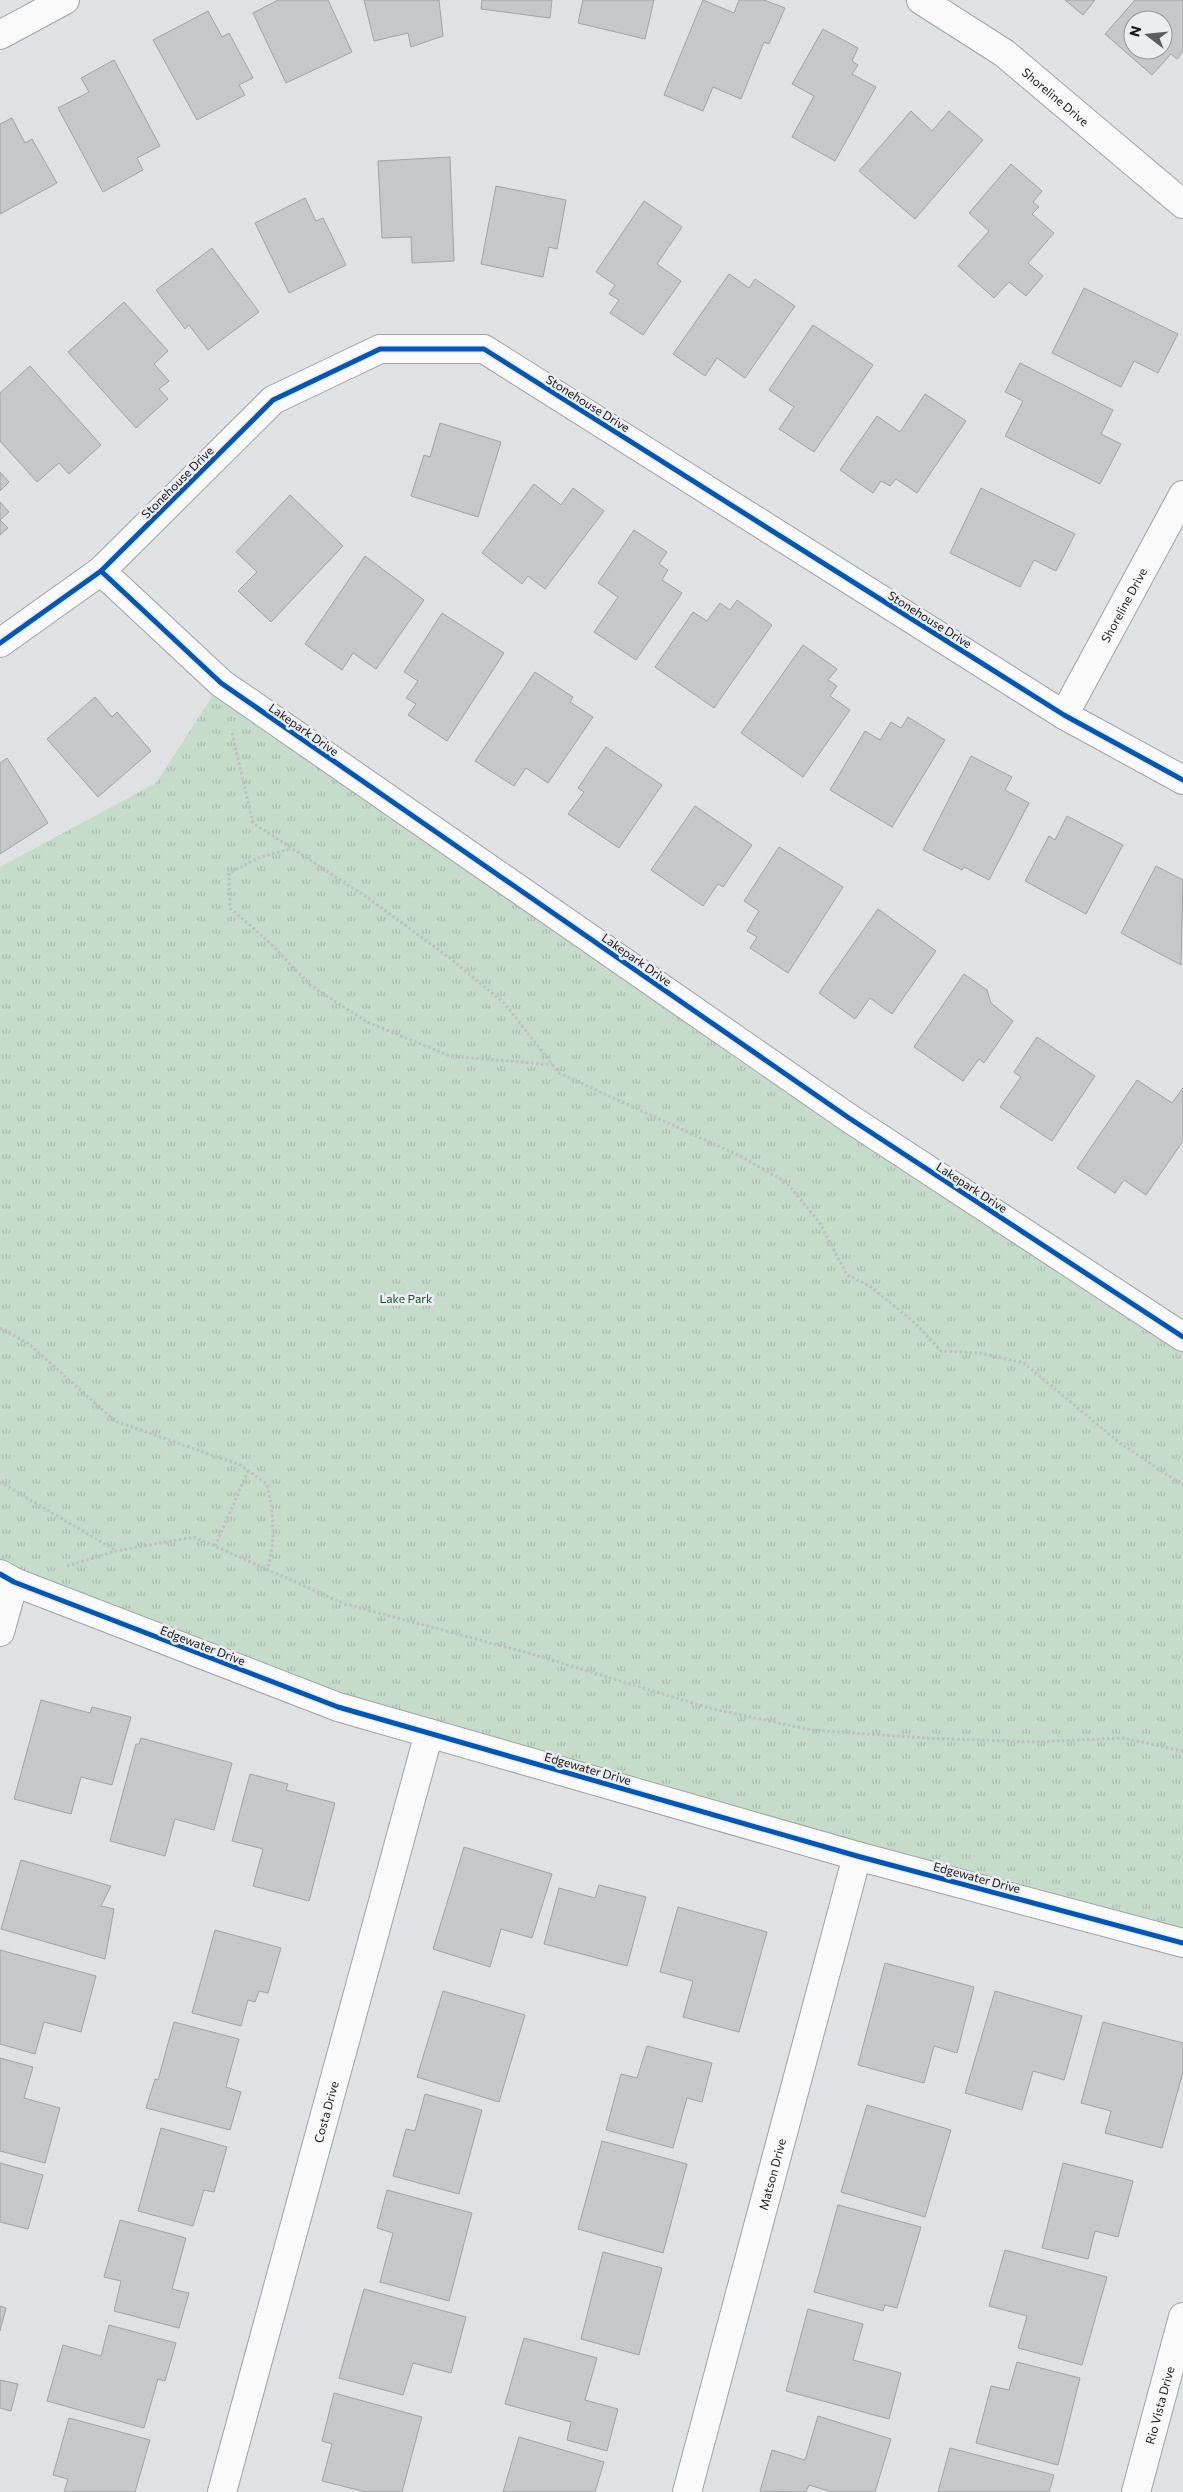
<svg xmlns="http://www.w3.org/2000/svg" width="1183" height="2492" font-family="Commissioner,sans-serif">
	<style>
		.park { fill: url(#park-tufts) }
		.building { fill: #c6c7c8; stroke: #a2a3a5; fill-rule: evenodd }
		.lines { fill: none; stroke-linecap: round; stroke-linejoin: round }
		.street-casing { stroke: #a1a2a4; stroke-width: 30 }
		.path { stroke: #bfc0c1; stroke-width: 3; stroke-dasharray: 2.5 2.5; stroke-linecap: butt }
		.street { stroke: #fafafb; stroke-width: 28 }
		.cycleway-casing { stroke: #ebedf1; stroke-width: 8 }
		.cycleway { stroke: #0057b8; stroke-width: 5 }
		.labels { text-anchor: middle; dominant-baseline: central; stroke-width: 5; stroke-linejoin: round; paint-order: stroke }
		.street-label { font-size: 12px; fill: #161718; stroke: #ebedf1 }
		.park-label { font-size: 12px; fill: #105928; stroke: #ebedf1 }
	</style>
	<defs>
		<pattern id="park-tufts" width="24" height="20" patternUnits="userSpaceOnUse" patternTransform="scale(1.25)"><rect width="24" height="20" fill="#c6dccb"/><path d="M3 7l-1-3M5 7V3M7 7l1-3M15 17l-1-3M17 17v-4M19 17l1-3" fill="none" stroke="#a9bcae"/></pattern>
	</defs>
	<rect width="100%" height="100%" fill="#dfe1e3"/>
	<path class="park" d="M221,683L1183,1330V1943L429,1733L0,1574V867L156,783Z"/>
	<g class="building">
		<path d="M278,0H328L352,52L286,83L253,13Z"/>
		<path d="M364,0H439L443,36L411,47L408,33L374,41Z"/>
		<path d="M482,0H552L550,18L481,9Z"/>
		<path d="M583,0H654L645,39L578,23Z"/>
		<path d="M703,0L734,13L739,0H764L785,8L769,44L764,42L741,99L713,87L703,111L664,95Z"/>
		<path d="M1065,0H1095L1083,15Z"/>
		<path d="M1135,0H1183V51L1177,59L1171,54L1152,75L1105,34ZM1133,20H1163V50H1133Z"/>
		<path d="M208,11L222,37L229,33L253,78L239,85L245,95L197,120L153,40Z"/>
		<path d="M823,29L858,48L852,61L858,65L852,74L876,87L835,161L792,137L814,96L792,84Z"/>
		<path d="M114,60L160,146L137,158L143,170L103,192L58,108L89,92L81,78Z"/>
		<path d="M911,111L932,131L949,111L983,140L915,219L859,171Z"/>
		<path d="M12,118L25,143L32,139L57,183L0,214V124Z"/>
		<path d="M450,157L454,261L412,263L411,237L382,238L378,161Z"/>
		<path d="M1011,164L1042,191L1033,202L1039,207L1032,214L1054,233L1028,263L1043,276L1026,296L1009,282L994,298L958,266L989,231L969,213Z"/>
		<path d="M496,186L566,200L557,249L549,247L543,277L481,264Z"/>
		<path d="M305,198L316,221L323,218L346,265L289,293L255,223Z"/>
		<path d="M644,201L682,227L657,264L681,281L643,335L610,313L619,300L609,294L615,285L596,272Z"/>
		<path d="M212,248L259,312L208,350L189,325L185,329L156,290Z"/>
		<path d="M729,274L749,288L755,279L795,306L745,378L717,358L705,376L673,354Z"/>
		<path d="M1084,288L1178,334L1158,373L1134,361L1121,387L1052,353Z"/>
		<path d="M124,302L168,351L154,364L169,381L159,389L168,399L136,428L68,352Z"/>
		<path d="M813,325L873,365L814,452L779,429L794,407L769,390Z"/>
		<path d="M1020,363L1113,410L1101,434L1121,444L1100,484L1005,436L1023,401L1005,392Z"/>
		<path d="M30,366L101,445L69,474L59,463L37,482L0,441V393Z"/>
		<path d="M925,394L966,421L917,493L896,479L890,486L881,481L873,493L840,470L877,416L900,432Z"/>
		<path d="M440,423L501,442L478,517L411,496L424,455L430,457Z"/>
		<path d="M0,472L9,482L0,491Z"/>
		<path d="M534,484L561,505L573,488L604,511L545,589L528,576L522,584L482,553Z"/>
		<path d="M981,488L1075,534L1056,571L1034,560L1020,587L950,553Z"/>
		<path d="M290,495L343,546L271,622L238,591L257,572L236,552Z"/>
		<path d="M0,502L9,512L0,520L8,528L0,535Z"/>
		<path d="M634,530L667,552L659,564L668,570L662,580L682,593L636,660L594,632L618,597L598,583Z"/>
		<path d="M365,556L424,600L376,669L353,653L342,670L305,644Z"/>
		<path d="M737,600L772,625L714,708L655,667L693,612L707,621L720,603L730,610Z"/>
		<path d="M442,613L504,653L447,741L408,715L416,704L406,698L418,681L404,672Z"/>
		<path d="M803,645L837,669L828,680L837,686L830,696L850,710L803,777L741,733Z"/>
		<path d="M535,672L573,697L570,702L593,717L548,783L526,768L514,786L475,761Z"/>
		<path d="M95,697L112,717L117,712L151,751L98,797L47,739Z"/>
		<path d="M908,717L945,740L892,827L830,790L865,731L880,740L891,722L901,728Z"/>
		<path d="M606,747L662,785L619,848L568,814L584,792L578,788Z"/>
		<path d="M971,756L1012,777L1005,790L1029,803L989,880L964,867L962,870L923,850Z"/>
		<path d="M7,758L48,823L0,854V763Z"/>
		<path d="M695,806L752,845L723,887L718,884L703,906L651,870Z"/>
		<path d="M1067,816L1123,845L1086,914L1025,881L1049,836L1055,840Z"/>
		<path d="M779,847L843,887L788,973L750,948L757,937L747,931L759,911L744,901Z"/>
		<path d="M1156,866L1183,880L1181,965L1121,933Z"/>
		<path d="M878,909L936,951L892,1014L870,998L855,1019L819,993Z"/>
		<path d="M964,974L987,990L991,1003L1013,1021L984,1063L979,1059L963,1081L914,1047Z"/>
		<path d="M1037,1037L1095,1076L1052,1141L1000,1107L1021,1077L1014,1072Z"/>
		<path d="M1137,1080L1172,1103L1183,1088V1141L1146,1195L1124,1180L1115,1193L1077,1168Z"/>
		<path d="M41,1700L90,1713L92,1707L131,1717L112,1785L81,1777L71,1814L14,1799Z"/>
		<path d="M141,1738L232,1763L214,1830L175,1819L165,1856L110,1841L136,1744H139Z"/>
		<path d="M250,1774L288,1784L286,1790L335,1803L309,1901L253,1886L263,1849L232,1841Z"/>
		<path d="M464,1847L552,1874L532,1938L501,1929L490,1967L433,1949Z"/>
		<path d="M21,1860L111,1886L101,1906L114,1909L105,1959L1,1929Z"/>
		<path d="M599,1885L646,1897L627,1966L544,1944L559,1888L595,1898Z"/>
		<path d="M678,1907L767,1932L739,2032L683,2017L693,1981L660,1972Z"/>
		<path d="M215,1930L281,1948L268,1993L259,1991L255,2002L248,2000L241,2026L192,2013Z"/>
		<path d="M0,1950L96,1976L81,2032L44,2022L35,2054L0,2044Z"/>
		<path d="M885,1963L974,1987L957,2053L934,2046L924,2083L858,2065Z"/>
		<path d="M443,1991L525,2015L499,2102L417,2077Z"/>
		<path d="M995,1991L1082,2016L1064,2080L1033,2071L1022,2110L965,2093Z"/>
		<path d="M174,2022L239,2039L226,2087L241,2092L230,2130L146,2108L155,2079L158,2080Z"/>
		<path d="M1103,2022L1183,2043V2072L1162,2148L1105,2133L1111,2111L1081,2103Z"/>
		<path d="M647,2046L712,2063L702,2102L687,2098L673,2148L606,2130L621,2074L637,2078Z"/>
		<path d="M0,2058L33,2067L24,2098L60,2108L45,2163L0,2151Z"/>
		<path d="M425,2094L482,2110L459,2194L393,2176L406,2129L415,2131Z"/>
		<path d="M867,2105L951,2130L925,2217L841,2192Z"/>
		<path d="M161,2128L227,2147L214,2192L204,2190L193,2226L138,2211Z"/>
		<path d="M602,2141L687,2164L663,2253L578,2229Z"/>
		<path d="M0,2163L43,2175L28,2229L0,2222Z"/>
		<path d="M1063,2163L1133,2181L1118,2237L1095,2231L1088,2259L1042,2248Z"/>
		<path d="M387,2190L472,2213L449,2301L380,2282L393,2233L377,2228Z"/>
		<path d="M838,2205L921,2227L897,2308L885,2305L883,2311L814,2292Z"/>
		<path d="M120,2220L186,2238L172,2289L189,2293L179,2328L114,2311L121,2281L104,2277Z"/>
		<path d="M1005,2250L1107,2277L1082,2365L1018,2348L1027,2316L989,2306Z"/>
		<path d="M603,2252L662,2268L639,2355L581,2339Z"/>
		<path d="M364,2289L466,2317L451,2373L413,2363L403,2395L339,2378Z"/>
		<path d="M0,2306L6,2308L0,2331Z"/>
		<path d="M808,2309L863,2324L853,2360L901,2373L889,2419L786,2391Z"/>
		<path d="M109,2325L176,2343L165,2381L158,2379L144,2428L47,2401L63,2345L101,2356Z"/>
		<path d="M524,2338L597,2358L585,2400L618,2409L607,2451L567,2440L571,2422L505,2404Z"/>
		<path d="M1017,2362L1080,2378L1058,2465L976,2443L991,2386L1009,2390Z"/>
		<path d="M0,2380L18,2384L11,2411L0,2408Z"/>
		<path d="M334,2393L422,2417L402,2492H366L322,2481L332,2444L322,2441Z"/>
		<path d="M818,2416L891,2439L875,2492H832L809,2485L806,2492L760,2491L772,2450L805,2460Z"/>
		<path d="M69,2418L150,2440L135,2492H64L68,2479L53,2475Z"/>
		<path d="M519,2437L604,2462L595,2492H503Z"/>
		<path d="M950,2448L1054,2475L1049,2492H938Z"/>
	</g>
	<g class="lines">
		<defs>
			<g id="street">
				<path id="s1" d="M921,0L1004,53L1183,204"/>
				<path d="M0,35L65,0"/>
				<path d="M101,571L221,683L849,1118L1183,1337"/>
				<path d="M0,643L101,571L273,400L380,349H484L1064,715L1183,780"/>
				<path id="s2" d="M1064,715L1183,495"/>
				<path d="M0,1574L14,1582L338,1707L857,1856L1183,1943"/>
				<path d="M0,1632L14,1582"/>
				<path id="s3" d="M222,2492L429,1733"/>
				<path id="s4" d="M687,2492L857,1856"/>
				<path id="s5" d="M1136,2492L1183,2317"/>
			</g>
		</defs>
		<use href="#street" class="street-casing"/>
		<g class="path">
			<path d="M232,733L253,823L365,896L450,958L505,1004L559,1073L740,1156L786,1182L820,1223L847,1275L870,1286L916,1324L941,1351L980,1353L1024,1363L1121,1444L1183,1485"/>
			<path d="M289,849L258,858L229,873L230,908L269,942L310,985L367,1022L450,1056L553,1065"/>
			<path d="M0,1328L29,1344L115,1421L240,1465L267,1484C274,1516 276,1539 267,1571"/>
			<path d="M0,1482L115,1550"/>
			<path d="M215,1546L248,1471"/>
			<path d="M67,1566L116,1551L194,1537L345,1604L528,1653L709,1708L811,1730L926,1738L1033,1742L1123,1738L1183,1751"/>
		</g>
		<use href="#street" class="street"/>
		<defs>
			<g id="cycleway">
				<path d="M101,571L221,683L849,1118L1183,1337"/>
				<path d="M0,643L101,571L273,400L380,349H484L1064,715L1183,780"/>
				<path d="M0,1574L14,1582L338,1707L857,1856L1183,1943"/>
			</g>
		</defs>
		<use href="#cycleway" class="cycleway-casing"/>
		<use href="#cycleway" class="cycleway"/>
	</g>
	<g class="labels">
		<g class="street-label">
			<text stroke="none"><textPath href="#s1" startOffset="166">Shoreline Drive</textPath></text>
			<text transform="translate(588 403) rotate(32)">Stonehouse Drive</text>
			<text transform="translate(177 482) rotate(-45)">Stonehouse Drive</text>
			<text stroke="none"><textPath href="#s2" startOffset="125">Shoreline Drive</textPath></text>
			<text transform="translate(930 619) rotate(32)">Stonehouse Drive</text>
			<text transform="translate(304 729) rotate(35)">Lakepark Drive</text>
			<text transform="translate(637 959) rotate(35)">Lakepark Drive</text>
			<text transform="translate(972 1187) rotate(33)">Lakepark Drive</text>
			<text transform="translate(203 1645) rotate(21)">Edgewater Drive</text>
			<text transform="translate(588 1768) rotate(16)">Edgewater Drive</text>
			<text transform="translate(977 1877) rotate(15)">Edgewater Drive</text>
			<text stroke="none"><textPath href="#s3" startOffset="394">Costa Drive</textPath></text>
			<text stroke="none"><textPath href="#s4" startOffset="329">Matson Drive</textPath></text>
			<text stroke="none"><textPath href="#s5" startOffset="90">Rio Vista Drive</textPath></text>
		</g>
		<g class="park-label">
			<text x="406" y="1298">Lake Park</text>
		</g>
	</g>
	<g transform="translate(1148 35) rotate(286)"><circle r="24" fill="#ebedf1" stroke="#96979a"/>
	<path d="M0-4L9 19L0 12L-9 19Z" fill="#5c5e5f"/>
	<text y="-8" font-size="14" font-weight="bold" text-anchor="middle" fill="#161718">N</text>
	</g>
</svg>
